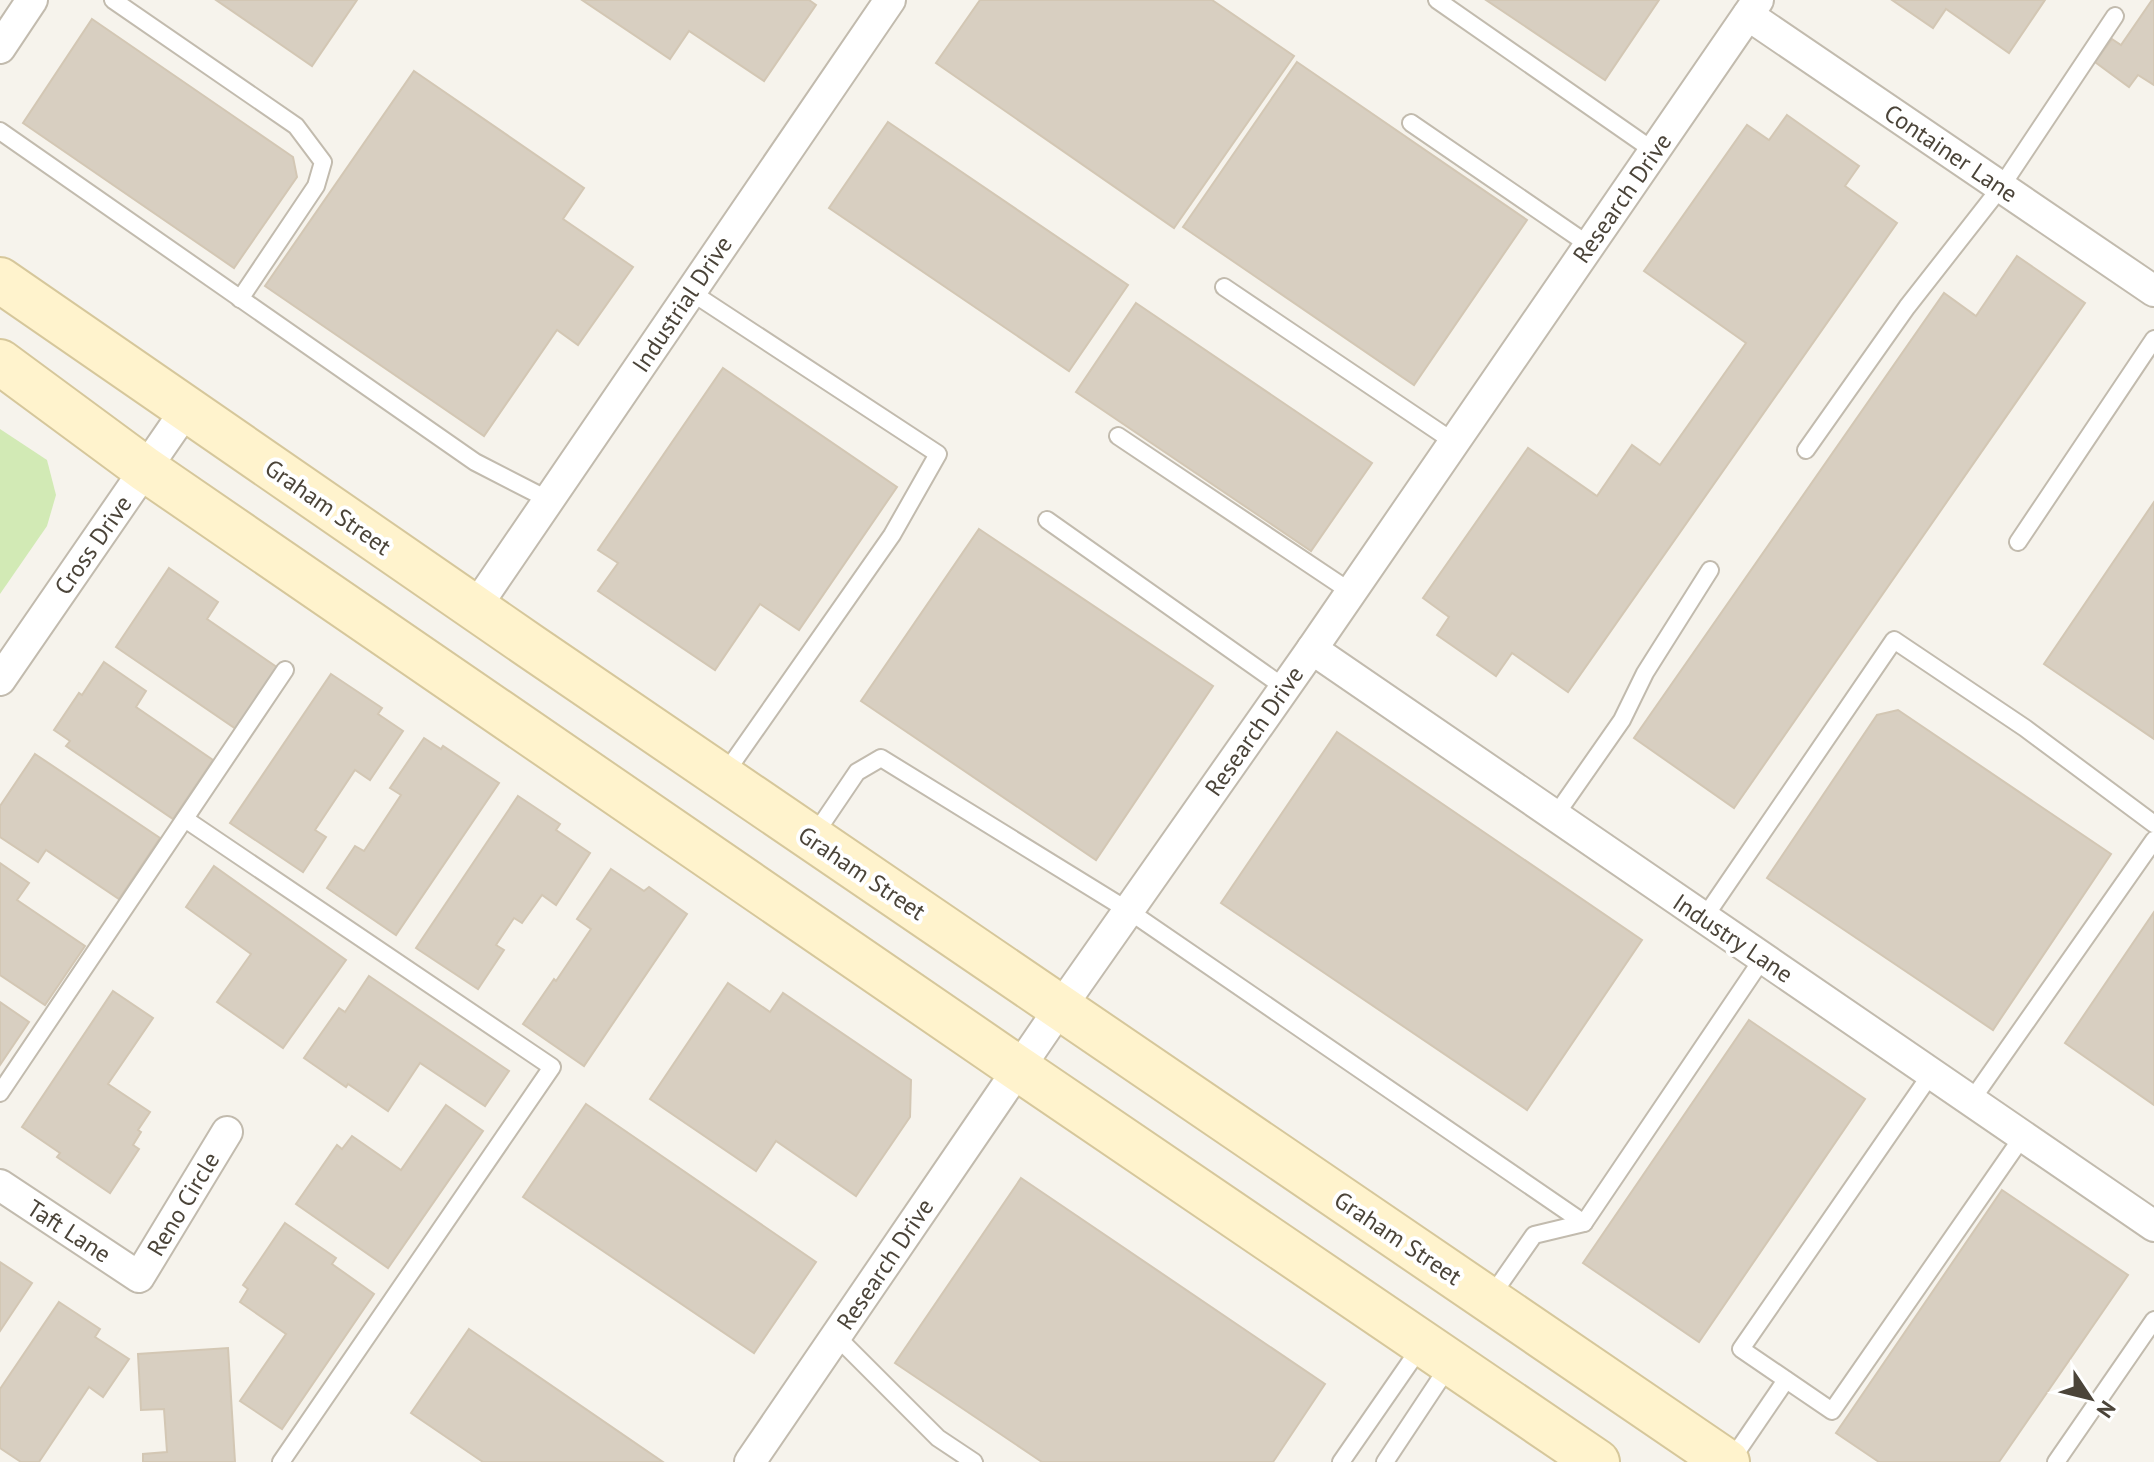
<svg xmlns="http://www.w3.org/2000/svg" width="2154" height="1462" font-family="'PT Sans',sans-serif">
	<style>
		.green { fill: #d2eab5 }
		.building { fill: #d8cfc1; stroke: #d3c7b4; stroke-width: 2 }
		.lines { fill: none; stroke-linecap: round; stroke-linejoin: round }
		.lane-casing { stroke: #c2bbae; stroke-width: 20 }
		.street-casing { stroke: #c2bbae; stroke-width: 34 }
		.secondary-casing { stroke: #d6c79b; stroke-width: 48 }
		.lane { stroke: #fff; stroke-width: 16 }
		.street { stroke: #fff; stroke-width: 30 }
		.secondary { stroke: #fff3cd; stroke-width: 44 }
		.labels { text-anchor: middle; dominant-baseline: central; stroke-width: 8; stroke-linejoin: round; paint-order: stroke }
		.street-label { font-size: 24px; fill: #4b4439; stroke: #fff }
	</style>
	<rect width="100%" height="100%" fill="#f6f3ec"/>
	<path class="green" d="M0,429L47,460L56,495L47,526L0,594Z"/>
	<g class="building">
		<path d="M216,0H357L312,66Z"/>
		<path d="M582,0H809L816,5L764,81L689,31L670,59Z"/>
		<path d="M980,0H1212L1294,56L1174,228L936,63Z"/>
		<path d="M1486,0H1659L1605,80Z"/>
		<path d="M1892,0H2045L2009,53L1946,9L1933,28Z"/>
		<path d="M2152,0H2154V85L2138,75L2129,87L2095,62L2112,39L2121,45Z"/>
		<path d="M92,19L293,157L297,177L234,268L23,123Z"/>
		<path d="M1297,62L1527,220L1414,385L1183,227Z"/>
		<path d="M414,71L584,188L563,219L633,267L578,345L557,330L484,436L265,286Z"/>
		<path d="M1787,115L1859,166L1845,186L1897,223L1568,692L1512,653L1496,676L1437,635L1449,617L1423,598L1528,448L1597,496L1632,445L1660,465L1746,343L1644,271L1747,125L1769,140Z"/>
		<path d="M888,122L1128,285L1069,371L829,208Z"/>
		<path d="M2017,256L2085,303L1734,808L1634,738L1944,293L1976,316Z"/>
		<path d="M1136,303L1372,463L1311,551L1076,392Z"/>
		<path d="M723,368L897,487L799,630L760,604L715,670L598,591L618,563L598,550Z"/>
		<path d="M2154,502V739L2044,664Z"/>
		<path d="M979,529L1213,686L1096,860L861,701Z"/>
		<path d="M169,568L218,602L207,619L281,670L239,731L116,647Z"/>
		<path d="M104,662L146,691L136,707L213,760L173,819L66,746L70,741L54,730L79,693L82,695Z"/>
		<path d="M331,674L382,708L378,714L403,731L370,780L355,770L315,830L326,837L303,872L230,823Z"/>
		<path d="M1898,710L2111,854L1993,1030L1767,878L1877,715Z"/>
		<path d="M1337,732L1642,940L1527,1110L1221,903Z"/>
		<path d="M424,738L441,749L443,746L499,783L396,935L327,888L355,846L364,851L401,795L390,788Z"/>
		<path d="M35,754L160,838L119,899L46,850L38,862L0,837V806Z"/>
		<path d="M518,796L560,824L556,830L590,853L556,905L542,895L522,923L514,918L496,945L504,950L478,989L416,948Z"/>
		<path d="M0,863L29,883L17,900L85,946L45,1005L0,975Z"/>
		<path d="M214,866L346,960L283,1048L217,1002L251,954L186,907Z"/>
		<path d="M611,869L644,891L649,887L687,914L584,1066L523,1024L554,979L556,981L591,929L577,919Z"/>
		<path d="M2154,912V1105L2065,1043Z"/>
		<path d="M369,976L509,1071L485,1106L420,1063L388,1111L348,1084L346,1087L304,1058L339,1008L345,1012Z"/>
		<path d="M728,983L770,1012L783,993L911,1080L910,1117L856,1196L776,1141L756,1171L650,1099Z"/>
		<path d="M113,991L153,1018L108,1084L150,1112L138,1130L141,1132L133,1145L139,1149L110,1193L57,1157L60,1153L22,1127Z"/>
		<path d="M0,1002L29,1022L0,1065Z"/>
		<path d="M1749,1020L1865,1099L1699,1342L1583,1263Z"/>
		<path d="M586,1104L816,1262L754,1353L523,1197Z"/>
		<path d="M446,1105L483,1131L388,1268L296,1204L337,1145L342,1149L352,1136L401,1170Z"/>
		<path d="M1021,1178L1325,1384L1273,1462H1042L895,1363Z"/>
		<path d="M2002,1190L2128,1275L1999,1462H1879L1836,1433Z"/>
		<path d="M285,1223L336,1258L332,1264L374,1294L282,1429L240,1401L286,1334L240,1302L248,1289L243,1285Z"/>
		<path d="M0,1262L32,1283L0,1331Z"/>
		<path d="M59,1302L100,1329L95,1337L129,1359L103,1397L89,1387L39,1462H21L0,1448V1389Z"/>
		<path d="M469,1329L663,1462H483L411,1413Z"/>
		<path d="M228,1348L235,1462H143V1454L167,1452L164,1409L141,1410L138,1354Z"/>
	</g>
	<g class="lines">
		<defs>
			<g id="lane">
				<path d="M113,0L296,126L323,162L316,186L240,299"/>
				<path d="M1437,0L1654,151"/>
				<path d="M1411,123L1589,245"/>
				<path d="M0,131L475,462L549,500"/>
				<path d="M1224,287L1454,442"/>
				<path d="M691,292L938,454L892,535L724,775"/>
				<path d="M1118,436L1351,592"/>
				<path d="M1806,450L1907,307L2001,187L2115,16"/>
				<path d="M1047,520L1285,688"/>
				<path d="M2018,542L2154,339"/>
				<path d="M1555,816L1622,720L1645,673L1710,570"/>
				<path d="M185,819L552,1067L281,1462"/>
				<path d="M813,837L857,772L881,758L1129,911L1584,1223"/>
				<path d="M1704,918L1894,640L2025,728L2154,824"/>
				<path d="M1931,1074L1741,1349L1832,1411L2023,1136"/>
				<path d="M0,1093L285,670"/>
				<path d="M1971,1101L2154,840"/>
				<path d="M1490,1298L1534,1235L1584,1223L1763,958"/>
				<path d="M836,1336L938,1438L974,1462"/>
				<path d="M1341,1462L1422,1345"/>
				<path d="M1385,1462L1450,1364"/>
				<path d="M1730,1462L1786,1380"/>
				<path d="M2056,1462L2154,1320"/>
			</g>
			<g id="street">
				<path d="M1748,15L2154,291"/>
				<path d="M0,48L32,0"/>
				<path d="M475,608L890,0"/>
				<path d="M1312,649L2154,1226"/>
				<path d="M0,680L186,410"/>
				<path d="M0,1185L139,1277L227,1132"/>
				<path d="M750,1462L1060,1008L1312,649L1758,0"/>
			</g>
			<g id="secondary">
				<path d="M0,280L530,646L1727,1462"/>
				<path d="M0,362L145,469L1019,1069L1597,1462"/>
			</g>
		</defs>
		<use href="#lane" class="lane-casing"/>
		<use href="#street" class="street-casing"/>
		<use href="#secondary" class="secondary-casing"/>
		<use href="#lane" class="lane"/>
		<use href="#street" class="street"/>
		<use href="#secondary" class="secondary"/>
	</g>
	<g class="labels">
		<g class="street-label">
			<text transform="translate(1951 153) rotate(34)">Container Lane</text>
			<text transform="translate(1622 198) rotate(-55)">Research Drive</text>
			<text transform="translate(682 304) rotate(-56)">Industrial Drive</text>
			<text transform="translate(328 507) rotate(35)">Graham Street</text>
			<text transform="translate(93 545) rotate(-55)">Cross Drive</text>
			<text transform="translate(1254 731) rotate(-55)">Research Drive</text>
			<text transform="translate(862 873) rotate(34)">Graham Street</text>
			<text transform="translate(1733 938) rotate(34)">Industry Lane</text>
			<text transform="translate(183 1204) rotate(-59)">Reno Circle</text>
			<text transform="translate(69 1231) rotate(33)">Taft Lane</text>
			<text transform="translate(1398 1238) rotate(34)">Graham Street</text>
			<text transform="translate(885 1264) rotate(-56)">Research Drive</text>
		</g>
	</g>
	<g transform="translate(2090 1398) rotate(125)" stroke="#ffffff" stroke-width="6" paint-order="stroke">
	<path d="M0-6L14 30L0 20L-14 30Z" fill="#4b4439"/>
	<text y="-12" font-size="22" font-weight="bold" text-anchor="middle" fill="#4b4439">N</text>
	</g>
</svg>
